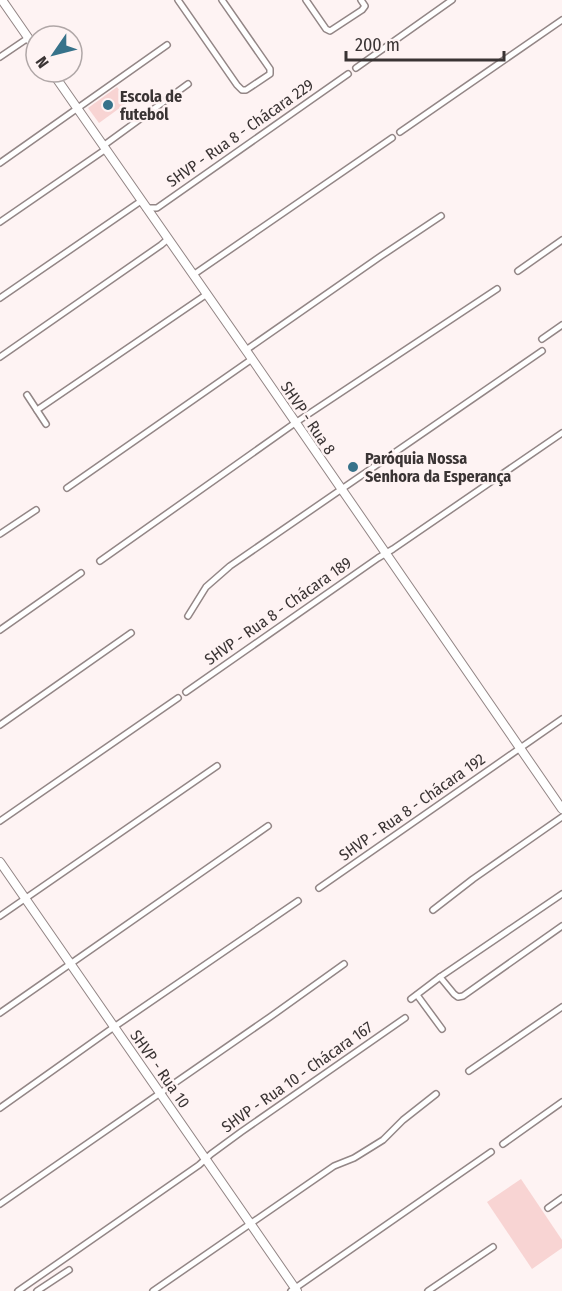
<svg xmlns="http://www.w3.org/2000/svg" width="562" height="1291" font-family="'Fira Sans Condensed',sans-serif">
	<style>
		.green { fill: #f8d4d3 }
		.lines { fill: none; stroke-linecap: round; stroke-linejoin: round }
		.street-casing { stroke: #938686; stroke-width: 8 }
		.secondary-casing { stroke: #938686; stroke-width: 10 }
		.street { stroke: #fff; stroke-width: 5 }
		.secondary { stroke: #fff; stroke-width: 8 }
		.poi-dot { fill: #37728a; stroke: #fef3f3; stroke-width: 2 }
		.labels { text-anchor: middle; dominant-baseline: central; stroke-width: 5; stroke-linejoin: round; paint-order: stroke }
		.poi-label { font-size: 16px; font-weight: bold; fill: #3a3434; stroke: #fef3f3; text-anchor: start }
		.street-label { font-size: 16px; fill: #3a3434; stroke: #fef3f3 }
	</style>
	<rect width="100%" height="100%" fill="#fef3f3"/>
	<g class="green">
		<path d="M117,87L128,102L99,123L88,108Z"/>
		<path d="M521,1179L562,1240V1248L532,1269L487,1202Z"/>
	</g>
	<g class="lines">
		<defs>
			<g id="street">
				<path d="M178,0L237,85L242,90H246L270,74V69L222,0"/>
				<path d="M306,0L326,29L330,31L362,10L365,6L361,0"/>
				<path d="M0,57L28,38"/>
				<path d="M356,68L452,0"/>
				<path d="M400,132L562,20"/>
				<path d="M103,146L188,84"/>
				<path d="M0,163L167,45"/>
				<path d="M146,208H157L348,74"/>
				<path d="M0,222L106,149"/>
				<path d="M518,271L562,240"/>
				<path d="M193,275L392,138"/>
				<path d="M0,298L141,201"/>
				<path d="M542,339L562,325"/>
				<path d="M246,350L381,256L441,216"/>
				<path d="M0,357L161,245L168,239"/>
				<path d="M27,395L46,424"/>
				<path d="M37,410L207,294"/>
				<path d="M67,488L252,359"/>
				<path d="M0,534L36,510"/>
				<path d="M100,561L295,423L497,289"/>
				<path d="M188,616L206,587L230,566L542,351"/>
				<path d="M0,630L81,573"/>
				<path d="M186,692L378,558L393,549L562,433"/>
				<path d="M0,725L131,633"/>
				<path d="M0,821L178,698"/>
				<path d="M319,888L562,719"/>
				<path d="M562,894L440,977L454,994L458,997L463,996L562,926"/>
				<path d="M433,910L473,879L562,817"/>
				<path d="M0,916L217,766"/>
				<path d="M417,995L442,1029"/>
				<path d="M411,999L440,977"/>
				<path d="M0,1013L268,826"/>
				<path d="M469,1071L562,1007"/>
				<path d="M0,1108L114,1027L298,901"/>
				<path d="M503,1144L562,1102"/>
				<path d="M0,1204L270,1017L344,964"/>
				<path d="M548,1208L562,1198"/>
				<path d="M18,1291L199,1165L211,1154L241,1132L405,1018"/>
				<path d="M37,1291L69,1270"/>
				<path d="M153,1291L334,1166L354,1158L383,1140L403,1120L436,1094"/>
				<path d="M291,1291L491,1152"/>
				<path d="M428,1291L493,1247"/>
			</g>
			<g id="secondary">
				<path d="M2,0L36,49"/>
				<path d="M52,72L252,359L562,809"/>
				<path d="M0,862L297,1291"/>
			</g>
		</defs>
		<use href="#street" class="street-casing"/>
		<use href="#secondary" class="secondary-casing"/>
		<use href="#street" class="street"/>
		<use href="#secondary" class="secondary"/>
	</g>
	<g class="poi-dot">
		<circle cx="108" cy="105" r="6"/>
		<circle cx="353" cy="467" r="6"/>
	</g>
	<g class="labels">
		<g class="poi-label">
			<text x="120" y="96">Escola de<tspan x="120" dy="18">futebol</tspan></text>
			<text x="365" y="458">Paróquia Nossa<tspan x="365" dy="18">Senhora da Esperança</tspan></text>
		</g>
		<g class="street-label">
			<text transform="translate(240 133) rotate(-35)">SHVP - Rua 8 - Chácara 229</text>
			<text transform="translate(308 418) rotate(56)">SHVP - Rua 8</text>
			<text transform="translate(278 611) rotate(-35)">SHVP - Rua 8 - Chácara 189</text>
			<text transform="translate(412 807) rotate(-35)">SHVP - Rua 8 - Chácara 192</text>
			<text transform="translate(160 1069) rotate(55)">SHVP - Rua 10</text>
			<text transform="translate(297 1077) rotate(-35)">SHVP - Rua 10 - Chácara 167</text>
		</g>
	</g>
	<g transform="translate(54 54) rotate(235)"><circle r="28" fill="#fef3f3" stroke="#b0a7a7" stroke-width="1.5"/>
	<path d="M0-4.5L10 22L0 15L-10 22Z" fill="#37728a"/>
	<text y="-9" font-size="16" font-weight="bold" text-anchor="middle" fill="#3a3434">N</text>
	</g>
	<path d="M346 51v9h158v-9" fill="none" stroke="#3a3434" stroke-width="3"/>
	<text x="355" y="51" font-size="18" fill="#3a3434" stroke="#fef3f3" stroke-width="4.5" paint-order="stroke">200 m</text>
</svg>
